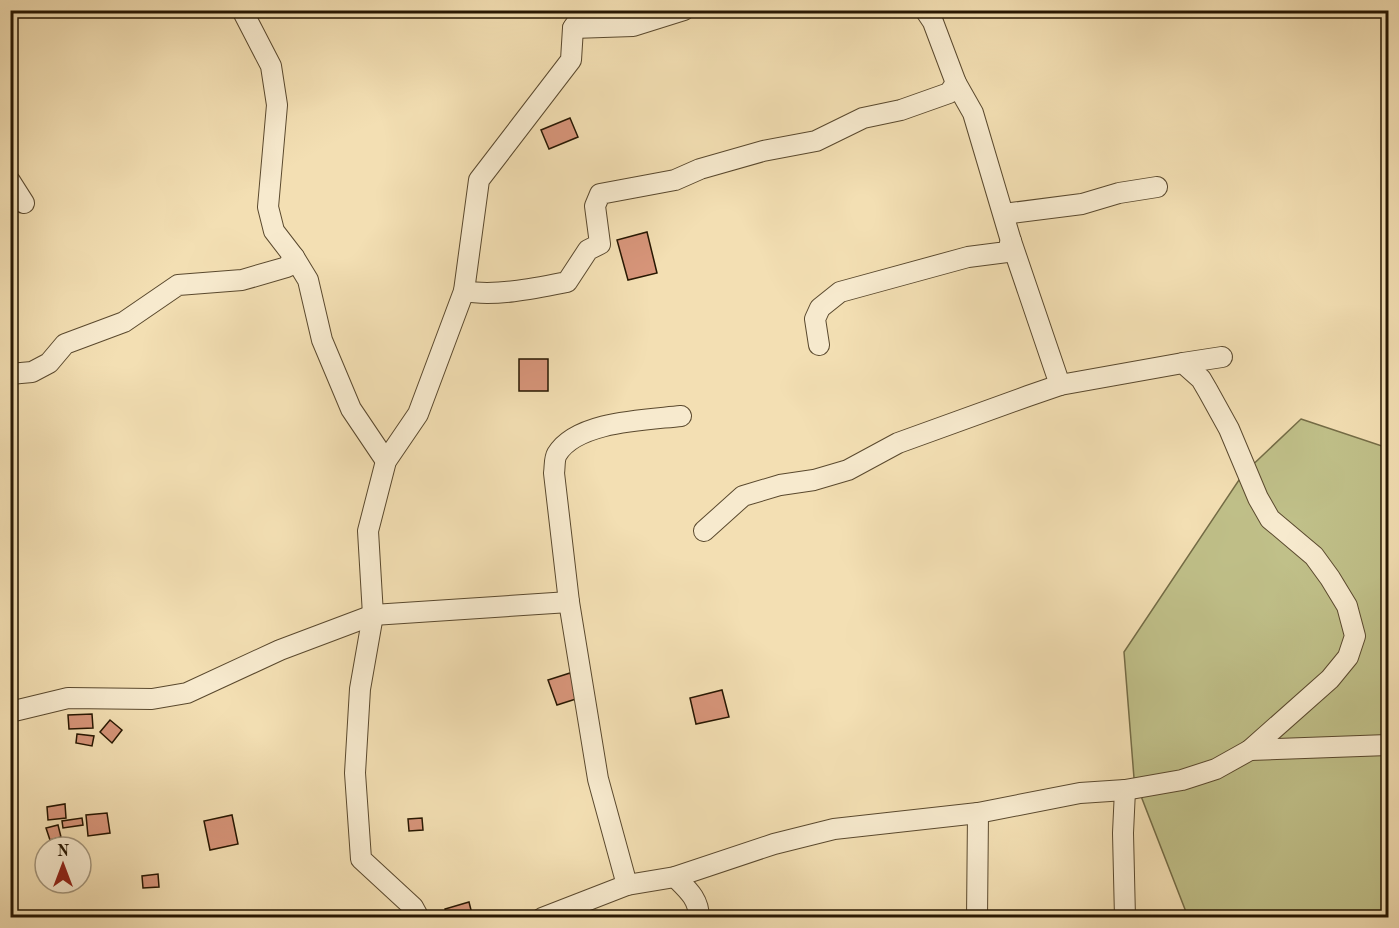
<svg xmlns="http://www.w3.org/2000/svg" width="1399" height="928" font-family="'Old Standard TT',serif">
	<style>
		.green { fill: #c0c089; stroke: #746c46; stroke-width: 1.5 }
		.building { fill: #d7957a; stroke: #271702; stroke-width: 1.5 }
		.lines { fill: none; stroke-linecap: round; stroke-linejoin: round }
		.minor-casing { stroke: #5a492e; stroke-width: 22 }
		.minor { stroke: #f7eace; stroke-width: 20 }
	</style>
	<rect width="100%" height="100%" fill="#f3dfb3"/>
	<filter id="stains"><feTurbulence type="fractalNoise" baseFrequency=".00333" numOctaves="4"/><feColorMatrix values="0 0 0 0 .2 0 0 0 0 .09 0 0 0 0 .02 0 0 0 .5 -.17"/></filter>
	<radialGradient id="worn" r=".72"><stop offset=".6" stop-color="#630" stop-opacity="0"/><stop offset="1" stop-color="#630" stop-opacity=".3"/></radialGradient>
	<path class="green" d="M1301,419L1388,448V917H1188L1134,778L1124,652L1243,474Z"/>
	<g class="building">
		<path d="M570,118L578,137L549,149L541,130Z"/>
		<path d="M647,232L657,273L628,280L617,240Z"/>
		<rect x="519" y="359" width="29" height="32"/>
		<path d="M570,673L579,698L557,705L548,680Z"/>
		<path d="M722,690L729,717L696,724L690,698Z"/>
		<path d="M92,714L93,728L69,729L68,715Z"/>
		<path d="M110,720L122,730L112,743L100,732Z"/>
		<path d="M77,734L94,736L92,746L76,743Z"/>
		<path d="M65,804L66,818L48,820L47,807Z"/>
		<path d="M107,813L110,833L88,836L86,815Z"/>
		<path d="M232,815L238,844L210,850L204,821Z"/>
		<path d="M82,818L83,825L63,828L62,821Z"/>
		<path d="M422,818L423,830L409,831L408,819Z"/>
		<path d="M58,825L61,837L50,840L46,828Z"/>
		<path d="M158,874L159,887L143,888L142,876Z"/>
		<path d="M469,902L473,918H447L445,909Z"/>
	</g>
	<g class="lines">
		<defs>
			<g id="minor">
				<path d="M242,10L271,66L277,105L268,207L274,231L294,257L308,280L322,340L351,409L386,461"/>
				<path d="M925,10L933,22L956,83L973,113L1011,241L1060,385"/>
				<path d="M573,28L633,26L684,10"/>
				<path d="M10,181L24,203"/>
				<path d="M1004,214L1082,204L1119,193L1157,187"/>
				<path d="M464,291C495,297 537,288 567,282L588,250L600,244L595,206L600,194L675,180L700,169L763,151L816,141L863,118L901,110L949,93L956,83"/>
				<path d="M819,345L815,319L820,308L840,292L968,257L1007,252L1011,241"/>
				<path d="M1183,363L1222,357"/>
				<path d="M10,374L32,372L49,363L65,344L124,322L178,285L242,280L287,267L294,257"/>
				<path d="M10,712L68,698L152,699L187,693L280,650L373,615L569,602"/>
				<path d="M1250,750L1388,745"/>
				<path d="M675,877C688,890 699,899 699,918"/>
				<path d="M627,885L598,779L569,602L554,473C555,467 554,459 557,454C577,421 646,420 681,416"/>
				<path d="M419,918L413,907L361,859L355,773L360,689L373,615L368,531L386,461L418,414L464,291L479,180L571,60L573,28L585,10"/>
				<path d="M542,918L627,885L675,877L774,844L834,829L978,813L1080,793L1125,790L1182,780L1216,769L1250,750L1330,679L1348,657L1355,636L1347,606L1330,578L1314,556L1270,519L1258,498L1229,429L1208,391L1201,379L1183,363L1060,385L1028,396L898,443L848,470L814,480L780,485L743,496L704,531"/>
				<path d="M977,918L978,813"/>
				<path d="M1125,918L1123,833L1125,790"/>
			</g>
		</defs>
		<use href="#minor" class="minor-casing"/>
		<use href="#minor" class="minor"/>
	</g>
	<rect width="1399" height="928" fill="none" stroke="#f3dfb3" stroke-width="36"/>
	<rect x="12" y="12" width="1375" height="904" fill="none" stroke="#271702" stroke-width="3"/>
	<rect x="18" y="18" width="1363" height="892" fill="none" stroke="#271702" stroke-width="1.5"/>
	<g transform="translate(63 865)"><circle r="28" fill="#f7eace" stroke="#a4967c" stroke-width="1.5"/>
	<path d="M0-4.5L10 22L0 15L-10 22Z" fill="#8f2418"/>
	<text y="-9" font-size="16" font-weight="bold" text-anchor="middle" fill="#271702">N</text>
	</g>
	<rect width="100%" height="100%" filter="url(#stains)"/>
	<rect width="100%" height="100%" fill="url(#worn)"/>
</svg>
